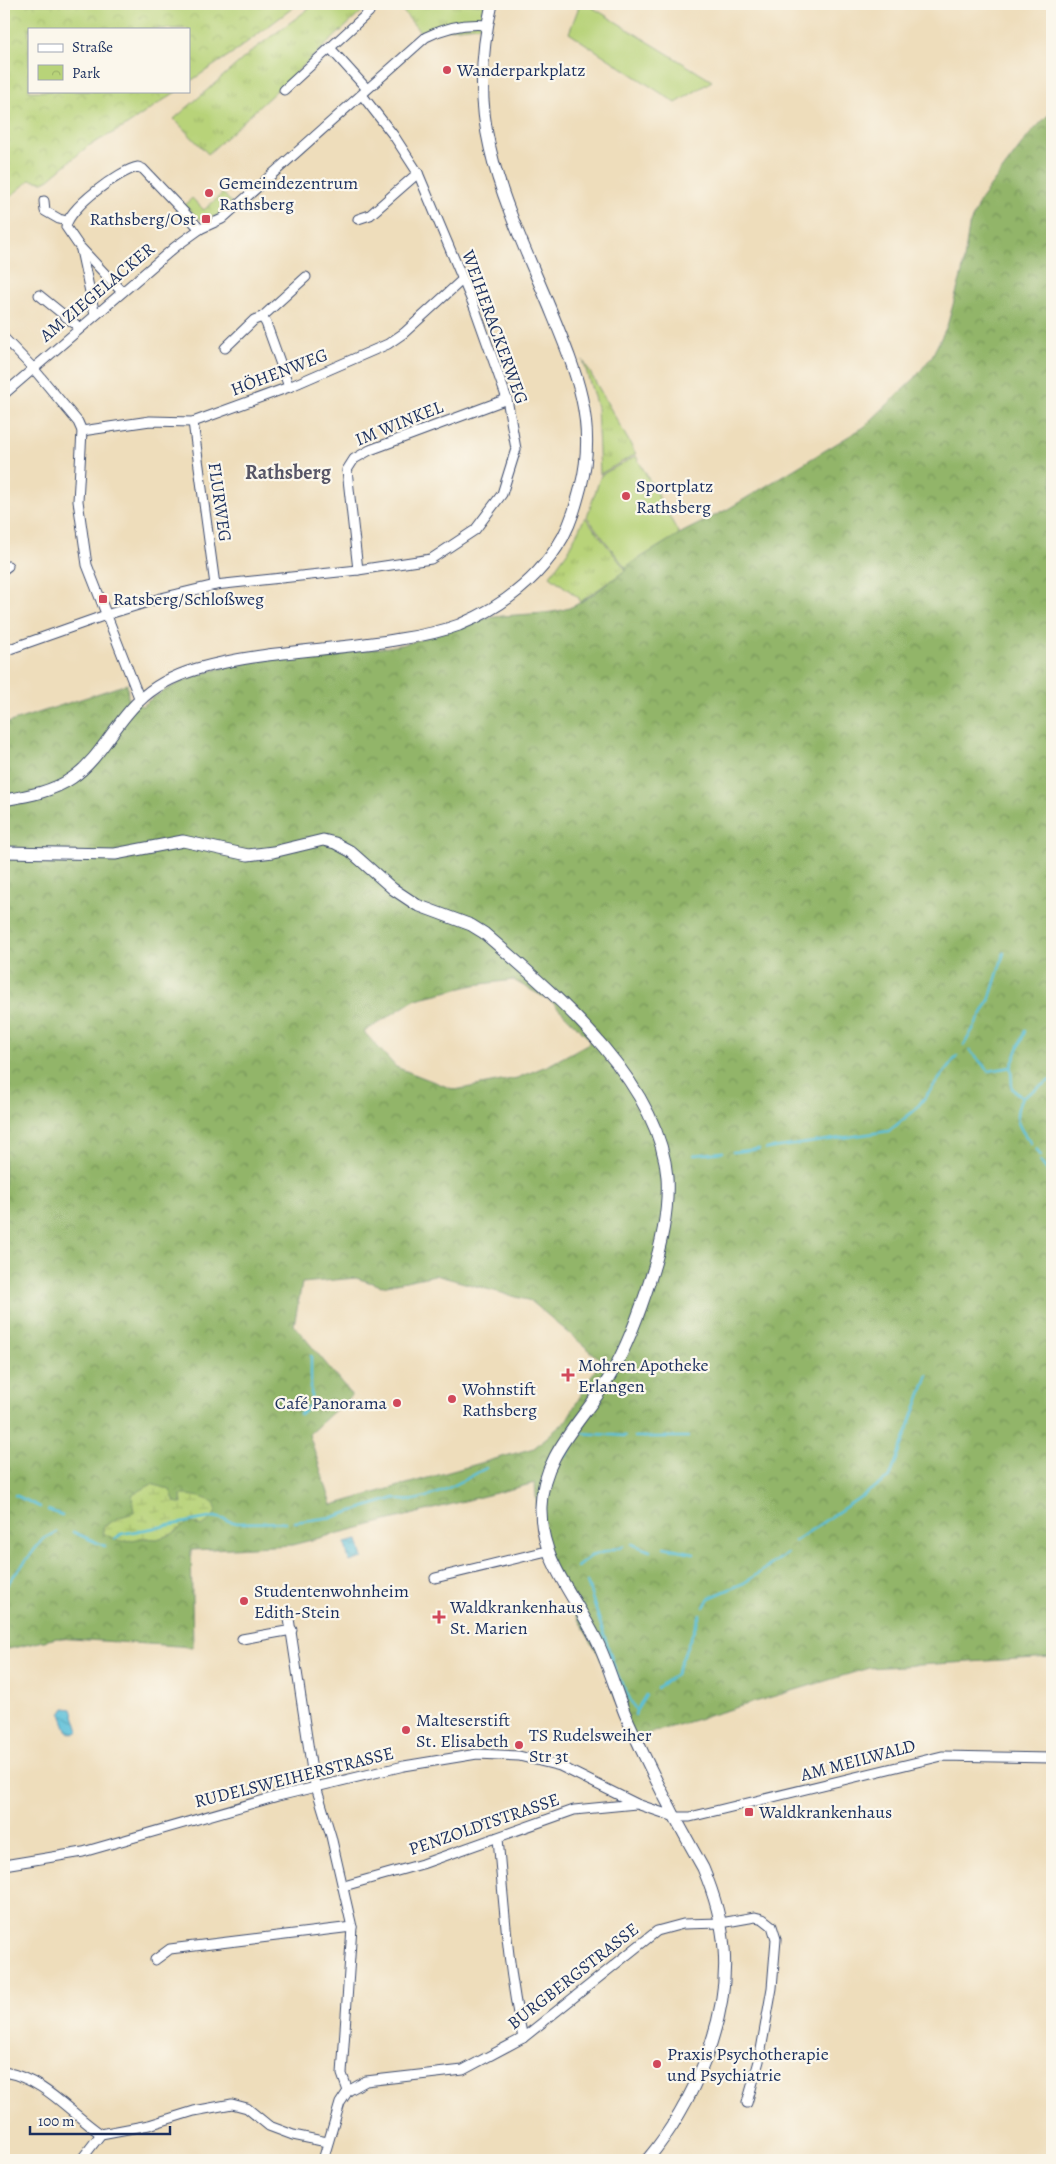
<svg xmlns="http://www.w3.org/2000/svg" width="1056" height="2164" font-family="Alegreya,serif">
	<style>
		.grass { fill: url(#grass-tufts); stroke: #6a816c }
		.forest { fill: url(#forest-crowns); stroke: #567264; fill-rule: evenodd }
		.wetland { fill: url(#wetland-marsh); stroke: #6a816c }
		.park { fill: url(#park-crowns); stroke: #6a816c }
		.garden { fill: #b8d379; stroke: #6a816c }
		.water { fill: url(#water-waves); stroke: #3b789c }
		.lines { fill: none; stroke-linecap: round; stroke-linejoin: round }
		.stream { stroke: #5bc0d9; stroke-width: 2.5 }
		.minor-casing { stroke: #3b496c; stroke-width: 11 }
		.tertiary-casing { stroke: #3b496c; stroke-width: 13 }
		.minor { stroke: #fff; stroke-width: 9 }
		.tertiary { stroke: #fff; stroke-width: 11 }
		.poi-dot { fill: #d1495b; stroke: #fbf7ec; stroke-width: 2 }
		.labels { text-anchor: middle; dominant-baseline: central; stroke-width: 4.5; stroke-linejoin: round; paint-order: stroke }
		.poi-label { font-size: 18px; fill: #1b2f5e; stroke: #fbf7ec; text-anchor: start }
		.street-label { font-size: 18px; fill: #1b2f5e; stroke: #fbf7ec }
		.quarter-label { font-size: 20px; font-weight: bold; fill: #565566; stroke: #fbf7ec }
	</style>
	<defs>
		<pattern id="grass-tufts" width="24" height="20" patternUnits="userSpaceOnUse" patternTransform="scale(1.25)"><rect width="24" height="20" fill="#b8d379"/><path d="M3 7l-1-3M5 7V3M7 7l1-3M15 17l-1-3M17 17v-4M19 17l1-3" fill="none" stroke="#9eb56b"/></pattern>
		<pattern id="forest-crowns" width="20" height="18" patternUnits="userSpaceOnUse" patternTransform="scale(1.25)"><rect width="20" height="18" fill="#92b569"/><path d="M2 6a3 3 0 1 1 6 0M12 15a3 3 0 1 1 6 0" fill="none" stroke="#76945a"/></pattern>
		<pattern id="wetland-marsh" width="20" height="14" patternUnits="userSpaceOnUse" patternTransform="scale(1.25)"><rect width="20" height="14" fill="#b8d379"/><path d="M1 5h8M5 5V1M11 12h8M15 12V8" fill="none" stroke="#9eb56b"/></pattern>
		<pattern id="park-crowns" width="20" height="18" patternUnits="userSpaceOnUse" patternTransform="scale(1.25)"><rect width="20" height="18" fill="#b8d379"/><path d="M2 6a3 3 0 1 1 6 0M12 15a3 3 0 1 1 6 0" fill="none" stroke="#9eb56b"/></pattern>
		<pattern id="water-waves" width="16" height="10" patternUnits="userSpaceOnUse" patternTransform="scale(1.25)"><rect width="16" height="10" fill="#5bc0d9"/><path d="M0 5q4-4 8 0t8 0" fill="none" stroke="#4a9cb3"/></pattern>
	</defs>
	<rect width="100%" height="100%" fill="#fbf7ec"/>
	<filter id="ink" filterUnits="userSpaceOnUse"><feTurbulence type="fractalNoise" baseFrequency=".02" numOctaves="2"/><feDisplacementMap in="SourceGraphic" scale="10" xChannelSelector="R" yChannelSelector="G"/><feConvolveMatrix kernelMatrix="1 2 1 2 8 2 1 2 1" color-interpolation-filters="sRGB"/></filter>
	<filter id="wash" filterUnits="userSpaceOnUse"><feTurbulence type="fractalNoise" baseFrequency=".0096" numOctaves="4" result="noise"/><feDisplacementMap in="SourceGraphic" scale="20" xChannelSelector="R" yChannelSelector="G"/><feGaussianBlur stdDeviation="1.12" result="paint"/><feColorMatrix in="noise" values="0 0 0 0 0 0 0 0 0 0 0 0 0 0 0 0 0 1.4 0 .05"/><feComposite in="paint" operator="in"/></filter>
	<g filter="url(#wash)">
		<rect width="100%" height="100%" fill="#edb"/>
		<g class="grass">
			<path d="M315,4H370L208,154L174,119L253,50Z"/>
			<path d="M397,4H492L487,25L420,32Z"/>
			<path d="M583,360L636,454L600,474L597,407Z"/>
			<path d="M585,517L626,570L580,602L579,598L550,576L568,551Z"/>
		</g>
		<path class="forest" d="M1052,111V1657L869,1668L631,1739L599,1655L555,1580L540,1543L535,1483L292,1545L191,1550L193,1647L57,1638L4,1650V724L127,684L128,698L142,706C211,651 307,659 389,647C422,642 451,627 483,619C509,613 547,616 569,608C587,601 610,581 626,570L625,567L679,534L728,509L864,427L915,378L932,356L947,326L962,273L969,226L980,200L1029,135ZM513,980L551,1001L589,1039V1043L549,1065L517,1078L455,1090L396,1067L364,1032L416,999L474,985ZM435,1275L531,1301L601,1360L566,1421L534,1448L332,1505L309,1434L352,1395L294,1325L302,1283L356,1278L382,1286Z"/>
		<path class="wetland" d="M152,1484L170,1490L175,1502L182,1504L181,1495C204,1495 234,1504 202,1526L189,1522L172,1534L157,1539L143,1538L120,1542L103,1533V1527L120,1517L134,1513L132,1495Z"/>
		<g class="park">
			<path d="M4,4H298L234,52L189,82V29H29V91H177L124,127L88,146L49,179L43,182L30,180L4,202Z"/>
			<path d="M223,193L232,204L215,217L207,215L198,219L185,205L192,198L204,210Z"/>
		</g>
		<g class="garden">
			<path d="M580,4H587L712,81L676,103L569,33Z"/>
			<path d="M636,456L679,534L625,567L587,517L601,475Z"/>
		</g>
		<g class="water">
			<path d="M358,1540L363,1558L349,1562L345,1543Z"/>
			<path d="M65,1708L72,1709L79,1731L73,1734L68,1732L61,1714Z"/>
		</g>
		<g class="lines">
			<g class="stream">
				<path d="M964,1045L989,1001L1004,953"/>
				<path d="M970,1051L989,1071L1011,1067L1012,1088L1022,1098C1012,1117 1018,1127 1031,1143"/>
				<path d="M1011,1067L1025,1031"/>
				<path d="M1022,1098L1052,1079"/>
				<path d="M1036,1148L1041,1156"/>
				<path d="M766,1149L889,1131L915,1110L957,1056"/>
				<path d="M733,1152L759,1149"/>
				<path d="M694,1155L723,1152"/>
				<path d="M1040,1161L1052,1177"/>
				<path d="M300,1414L311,1404V1356"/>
				<path d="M635,1437H688"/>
				<path d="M565,1457L577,1436L581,1433L625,1436"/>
				<path d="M15,1495L40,1507"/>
				<path d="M48,1510L62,1515"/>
				<path d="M295,1522L333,1517L395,1498C417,1509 464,1480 486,1468"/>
				<path d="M73,1532L105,1546"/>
				<path d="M115,1539L121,1534L215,1517L237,1523L286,1522"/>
				<path d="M795,1541L890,1477L928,1375"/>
				<path d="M632,1544L650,1551"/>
				<path d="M664,1547L694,1553"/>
				<path d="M577,1567L591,1556L623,1546"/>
				<path d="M587,1582L616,1672L636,1711L635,1715"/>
				<path d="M4,1588L43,1539L56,1532"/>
				<path d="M704,1607L709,1598L744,1583L787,1554"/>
				<path d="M657,1688L676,1674L700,1615"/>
				<path d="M636,1711L646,1695"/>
			</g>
		</g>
	</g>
	<g filter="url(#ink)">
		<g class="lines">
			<defs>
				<g id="minor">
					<path d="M330,48L367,89"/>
					<path d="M284,90L369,12"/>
					<path d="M44,201L45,211L59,219L67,221"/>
					<path d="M358,219L370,215L418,173"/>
					<path d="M81,250L95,315"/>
					<path d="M122,292L79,246L66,227C68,208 120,170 138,167L143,169L200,229"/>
					<path d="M39,295L80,328"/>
					<path d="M4,338L33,368L78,422L82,431L78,501L87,565L140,700"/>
					<path d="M225,348L254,320L262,317"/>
					<path d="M289,387L266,323L262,317L306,277"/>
					<path d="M4,394L175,247L200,229L222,219L426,37C446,27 465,23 487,25"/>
					<path d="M193,422L215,585"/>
					<path d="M82,431L150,421L193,422L289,387L388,344L404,333L462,280"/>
					<path d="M4,569L8,566"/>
					<path d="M358,570L347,470L354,459L370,450L507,399"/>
					<path d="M4,651L106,615L161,598L215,585L358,570L431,559L475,530L502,494L516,449L507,399L474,306L418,173L394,136L362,95"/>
					<path d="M435,1578L547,1551"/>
					<path d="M288,1612L313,1777L331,1836L352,1927L342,2074L348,2091"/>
					<path d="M242,1639L292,1630"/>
					<path d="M498,1838C504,1905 508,1972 523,2038"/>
					<path d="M4,1865L83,1852L278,1796L404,1766L477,1754L519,1756L560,1766L637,1804L675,1817H690L942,1756L1052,1758"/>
					<path d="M344,1886L422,1864L574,1810L636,1804"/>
					<path d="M155,1960L170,1949L352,1927"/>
					<path d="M4,2072C44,2079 69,2112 101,2134L149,2125L194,2111L232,2104L247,2108L269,2126L293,2135L327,2142"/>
					<path d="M81,2160L101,2134"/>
					<path d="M323,2160L340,2103L348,2091L366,2081L463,2070L523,2038L657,1931L683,1924L721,1923L755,1917L763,1919L772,1926L776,1939L772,1988L759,2061L747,2103"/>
				</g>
				<g id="tertiary">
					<path d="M4,800C27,796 52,792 72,778C101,758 114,724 139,701C154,686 177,675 197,669C263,650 333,651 400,639C420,636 440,632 459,625C502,607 540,578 563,537C572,520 576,505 581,486C598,420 574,367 549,306C529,258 501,198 490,148C479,101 481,50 492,4"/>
					<path d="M4,852L115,854L183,841L248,855L273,852L323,840L335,843L350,851L393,889L417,905L471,925L484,933C553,993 659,1080 667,1177C669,1210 661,1246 651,1277C640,1312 628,1345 610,1376C584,1420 542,1454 541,1507C540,1560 574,1594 596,1639C608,1663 615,1689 625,1714C648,1766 675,1819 703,1868C714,1894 722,1921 724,1949C730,2021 692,2106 647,2160"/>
				</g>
			</defs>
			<use href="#minor" class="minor-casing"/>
			<use href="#tertiary" class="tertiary-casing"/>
			<use href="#minor" class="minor"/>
			<use href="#tertiary" class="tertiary"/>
		</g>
	</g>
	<g class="poi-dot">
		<circle cx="447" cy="70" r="5"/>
		<circle cx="209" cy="193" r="5"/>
		<rect x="201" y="214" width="10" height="10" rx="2.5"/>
		<circle cx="626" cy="496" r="5"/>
		<rect x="98" y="594" width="10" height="10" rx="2.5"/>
		<path d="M565.5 1367.5h5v5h5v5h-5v5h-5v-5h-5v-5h5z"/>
		<circle cx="452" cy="1399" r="5"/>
		<circle cx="397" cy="1403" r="5"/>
		<circle cx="244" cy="1601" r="5"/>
		<path d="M436.5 1609.5h5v5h5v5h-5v5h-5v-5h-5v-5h5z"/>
		<circle cx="406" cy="1730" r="5"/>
		<circle cx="519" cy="1745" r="5"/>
		<rect x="744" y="1807" width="10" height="10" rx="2.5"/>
		<circle cx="657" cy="2064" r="5"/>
	</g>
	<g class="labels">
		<g class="poi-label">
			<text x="457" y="70">Wanderparkplatz</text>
			<text x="219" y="183">Gemeindezentrum<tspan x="219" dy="21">Rathsberg</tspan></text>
			<text x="196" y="219" text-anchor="end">Rathsberg/Ost</text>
			<text x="636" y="486">Sportplatz<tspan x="636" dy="21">Rathsberg</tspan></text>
			<text x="113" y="599">Ratsberg/Schloßweg</text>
			<text x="578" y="1365">Mohren Apotheke<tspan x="578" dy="21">Erlangen</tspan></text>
			<text x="462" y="1389">Wohnstift<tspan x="462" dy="21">Rathsberg</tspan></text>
			<text x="387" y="1403" text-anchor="end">Café Panorama</text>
			<text x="254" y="1591">Studentenwohnheim<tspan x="254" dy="21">Edith-Stein</tspan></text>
			<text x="450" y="1607">Waldkrankenhaus<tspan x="450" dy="21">St. Marien</tspan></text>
			<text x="416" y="1720">Malteserstift<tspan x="416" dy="21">St. Elisabeth</tspan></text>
			<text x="529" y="1735">TS Rudelsweiher<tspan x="529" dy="21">Str 3t</tspan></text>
			<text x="759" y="1812">Waldkrankenhaus</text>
			<text x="667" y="2054">Praxis Psychotherapie<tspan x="667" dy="21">und Psychiatrie</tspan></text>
		</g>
		<g class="street-label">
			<text transform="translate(97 292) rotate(-40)">AM ZIEGELACKER</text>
			<text transform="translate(495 327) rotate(70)">WEIHERACKERWEG</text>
			<text transform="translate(279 372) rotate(-21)">HÖHENWEG</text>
			<text transform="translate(399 423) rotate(-22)">IM WINKEL</text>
			<text transform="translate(220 502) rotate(82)">FLURWEG</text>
			<text transform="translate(858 1760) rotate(-15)">AM MEILWALD</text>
			<text transform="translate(294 1777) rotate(-14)">RUDELSWEIHERSTRASSE</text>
			<text transform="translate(484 1824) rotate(-19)">PENZOLDTSTRASSE</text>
			<text transform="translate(573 1976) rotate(-38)">BURGBERGSTRASSE</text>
		</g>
		<g class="quarter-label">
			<text x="288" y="472">Rathsberg</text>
		</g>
	</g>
	<rect width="1056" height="2164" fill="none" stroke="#fbf7ec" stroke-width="20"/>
	<rect x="28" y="28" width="162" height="65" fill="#fbf7ec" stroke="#a1a7b3"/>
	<rect x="38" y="44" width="25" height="8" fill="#ffffff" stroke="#a1a7b3"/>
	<text x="72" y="52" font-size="15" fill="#1b2f5e">Straße</text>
	<rect x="38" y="65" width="25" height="15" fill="url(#park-crowns)" stroke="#a1a7b3"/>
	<text x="72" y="78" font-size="15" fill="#1b2f5e">Park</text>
	<path d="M30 2126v8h140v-8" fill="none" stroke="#1b2f5e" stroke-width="2.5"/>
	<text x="38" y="2126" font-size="15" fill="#1b2f5e" stroke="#fbf7ec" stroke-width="4" paint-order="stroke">100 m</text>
</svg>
